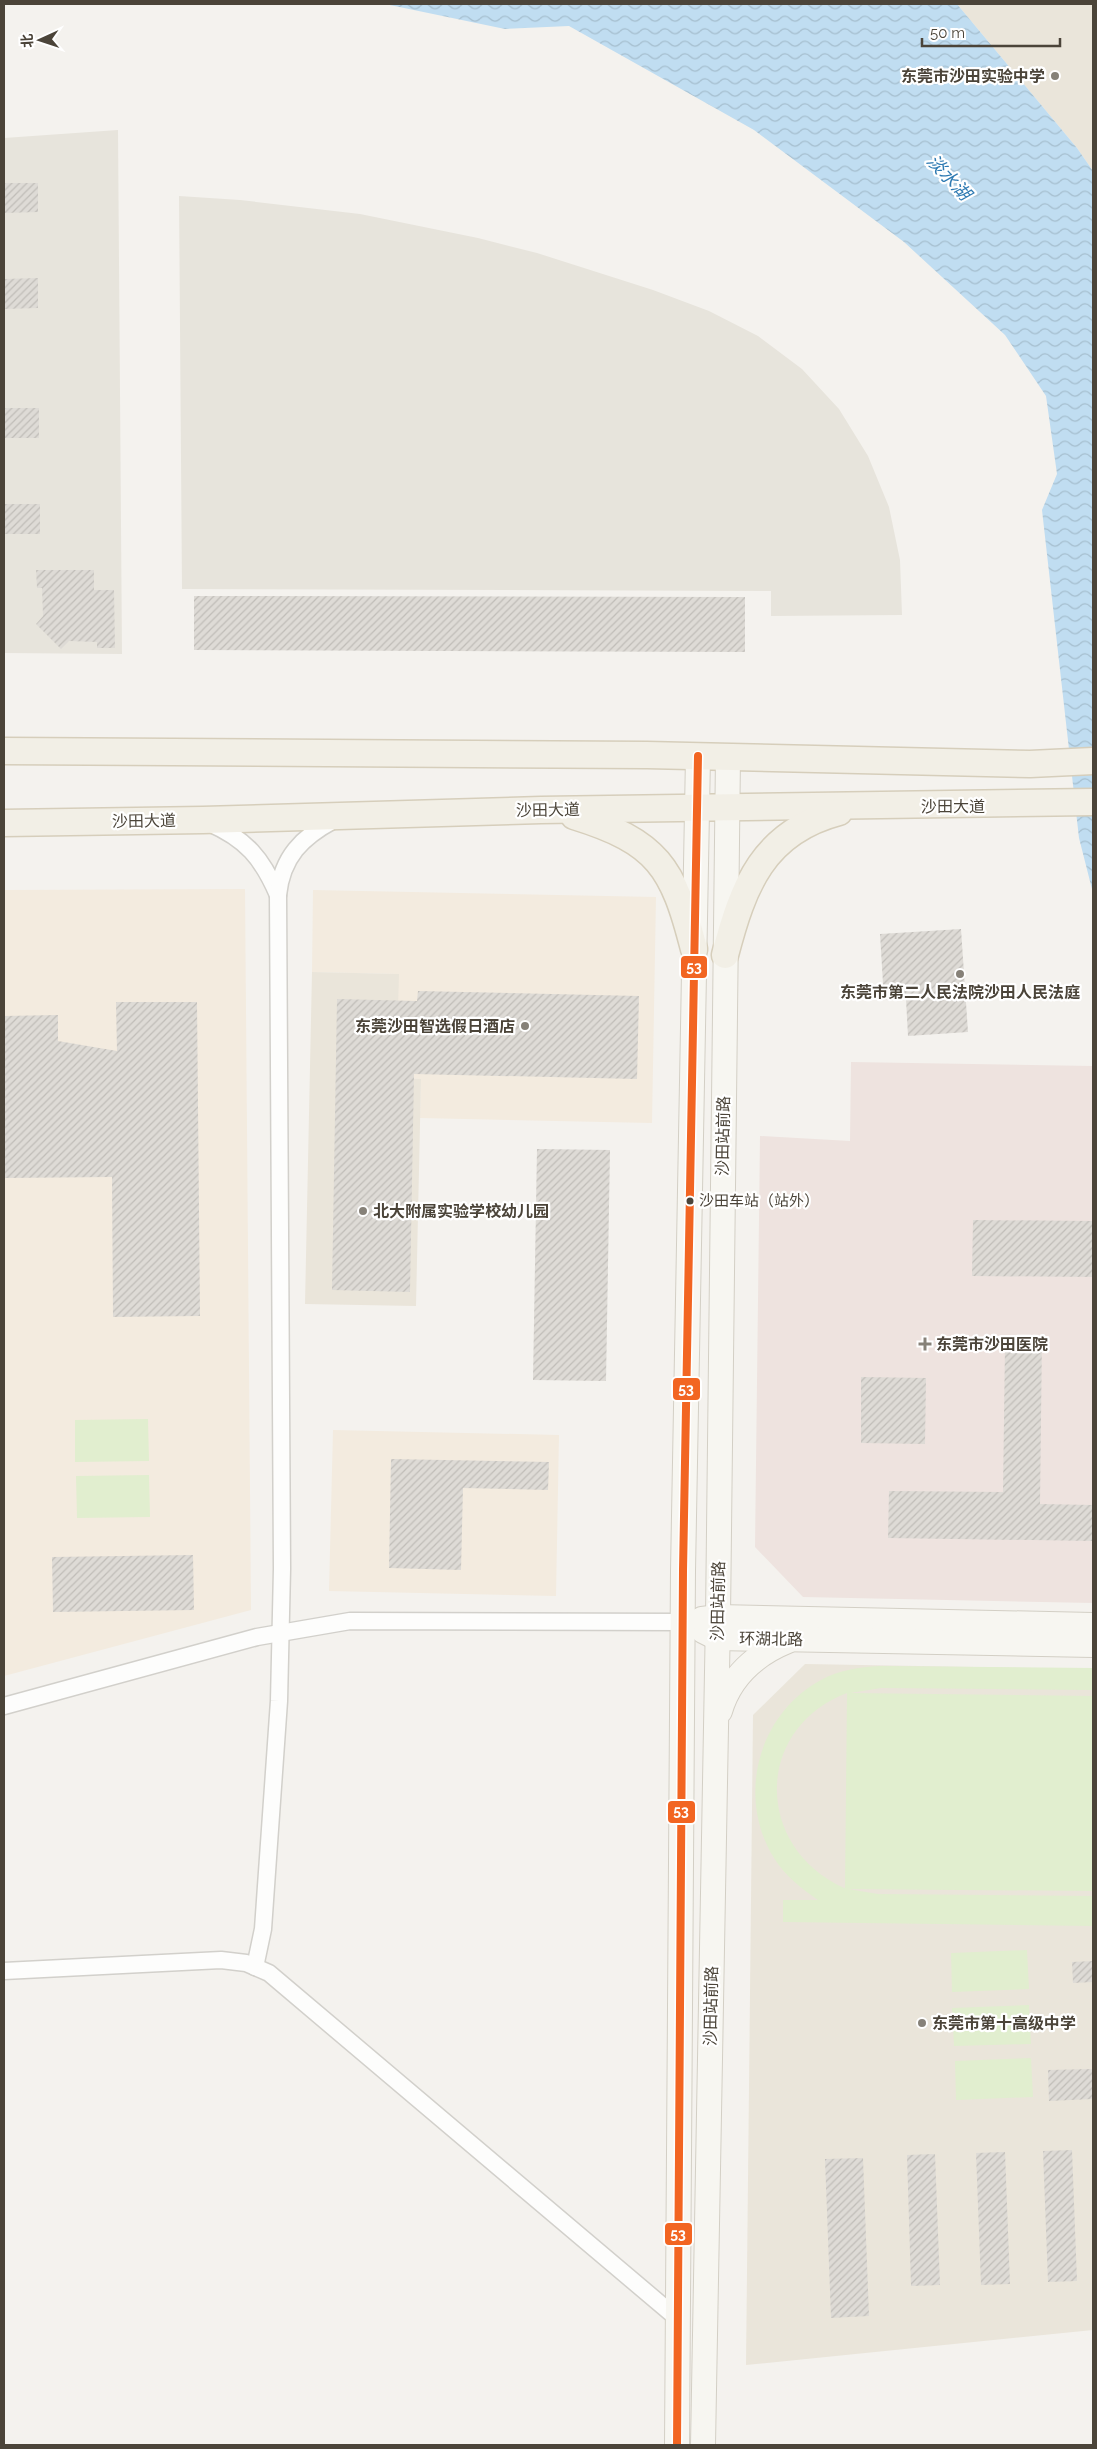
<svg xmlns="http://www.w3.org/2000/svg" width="1097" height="2449" font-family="Raleway,'Noto Sans SC',sans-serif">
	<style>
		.residential { fill: #e7e4dc }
		.commercial { fill: #f3ebdf }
		.education { fill: #eae5da }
		.medical { fill: #eee3df }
		.green { fill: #e1eecf; fill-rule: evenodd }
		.water { fill: url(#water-waves) }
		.building { fill: url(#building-hatch) }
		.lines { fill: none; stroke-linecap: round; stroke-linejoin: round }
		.street-casing { stroke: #d2d0cb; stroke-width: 19 }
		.secondary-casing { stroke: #d3cfc5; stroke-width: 26 }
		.primary-casing { stroke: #d6cebb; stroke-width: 29 }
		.street { stroke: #fdfdfc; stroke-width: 16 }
		.secondary { stroke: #f7f6f1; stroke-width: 24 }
		.primary { stroke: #f2efe6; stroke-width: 26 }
		.bus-1-casing { stroke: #fff; stroke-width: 11 }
		.bus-1 { stroke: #f26522; stroke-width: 8 }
		.poi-dot { fill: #868178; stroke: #fff; stroke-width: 2 }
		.bus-dot { fill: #4b4439; stroke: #fff; stroke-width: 2 }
		.labels { text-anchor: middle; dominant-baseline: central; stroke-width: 4.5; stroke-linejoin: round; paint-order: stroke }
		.bus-label { font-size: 15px; fill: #4b4439; stroke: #fff; text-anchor: start }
		.poi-label { font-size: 16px; font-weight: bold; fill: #4b4439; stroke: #fff; text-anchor: start }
		.street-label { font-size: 16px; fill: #4b4439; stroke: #fff }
		.water-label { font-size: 18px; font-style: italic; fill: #2e7ab2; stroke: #fff }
		.line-badge { stroke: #fff; stroke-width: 2 }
		.badge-label { font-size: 14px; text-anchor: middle; font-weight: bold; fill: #fff }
	</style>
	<defs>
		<pattern id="water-waves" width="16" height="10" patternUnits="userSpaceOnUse" patternTransform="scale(1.25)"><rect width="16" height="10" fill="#c0ddf1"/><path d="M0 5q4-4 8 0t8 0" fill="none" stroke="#a6bfcf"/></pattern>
		<pattern id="building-hatch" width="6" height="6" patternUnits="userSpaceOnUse" patternTransform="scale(1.25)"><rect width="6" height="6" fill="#dedbd6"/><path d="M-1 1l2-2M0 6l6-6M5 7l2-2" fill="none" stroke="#c0bdb8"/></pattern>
	</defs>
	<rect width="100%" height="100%" fill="#f4f2ee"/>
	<g class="residential">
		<path d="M118,130L122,654L4,653V138Z"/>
		<path d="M179,196L240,200L360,214L478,238L537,253L653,290L709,311L758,336L802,369L839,409L868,456L889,507L900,560L902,615L771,616V591L182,589Z"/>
	</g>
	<g class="commercial">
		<path d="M245,889L251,1610L4,1676V890Z"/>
		<path d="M313,890L656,897L652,1123L420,1118L421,1079L396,1078L398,974L312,972Z"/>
		<path d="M333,1430L559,1435L556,1596L329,1591Z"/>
	</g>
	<g class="education">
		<path d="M957,4H1093V171L1077,148Z"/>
		<path d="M312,972L399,974L396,1078L421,1079L416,1306L305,1304Z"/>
		<path d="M805,1664L1093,1669V2330L746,2365L753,1715Z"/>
	</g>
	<path class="medical" d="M851,1062L1093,1066V1603L803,1597L755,1547L760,1136L850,1141Z"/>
	<g class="green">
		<path d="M148,1419L149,1461L75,1462V1420Z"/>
		<path d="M149,1475L150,1517L77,1518L76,1476Z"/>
		<path d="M880,1666L1093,1668V1690L881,1688L850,1693L1093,1696V1891L848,1889L878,1894L1093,1896V1926L783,1922V1900H818C801,1888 785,1876 774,1858C736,1797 758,1714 821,1680C839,1670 859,1667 880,1666ZM847,1693L845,1888H844C755,1848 753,1729 847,1693Z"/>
		<path d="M1027,1950L1029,1989L952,1992L951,1953Z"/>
		<path d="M1029,2005L1031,2044L954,2046L952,2008Z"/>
		<path d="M1031,2058L1033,2097L956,2100L955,2061Z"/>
	</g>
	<path class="water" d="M385,4H957L1077,148L1093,171V893L1079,838L1042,510L1057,474L1046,396L1005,335L904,242L754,130L569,26L505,29Z"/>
	<g class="building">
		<path d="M4,183H38V212L4,213Z"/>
		<path d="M38,278V308L4,309V279Z"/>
		<rect x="4" y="408" width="35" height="30"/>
		<rect x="4" y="504" width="36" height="30"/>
		<path d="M36,570H94V590H114L115,648H97V642L69,641L61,649L36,624L43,616L42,588H37Z"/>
		<path d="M194,596L745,597V652L194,650Z"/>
		<path d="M961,929L968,1032L908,1036L906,999L884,1000L880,934Z"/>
		<path d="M418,991L639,996L637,1079L414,1074L410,1292L332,1290L337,999L417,1001Z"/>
		<path d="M116,1002H197L200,1316L113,1317L112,1177L4,1178V1016L58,1015V1041L117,1051Z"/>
		<path d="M537,1149L610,1150L606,1381L533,1380Z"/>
		<path d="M973,1220L1093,1221V1277L972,1276Z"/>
		<path d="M1015,1335L1042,1336L1040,1504L1093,1505V1541L888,1538L889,1491L1003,1492L1005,1346H1015Z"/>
		<path d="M861,1377L926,1378L925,1444L861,1443Z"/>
		<path d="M391,1459L549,1462L548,1490L463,1488L461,1570L389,1568Z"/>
		<path d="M193,1555L194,1610L53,1612L52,1557Z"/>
		<path d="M1093,1961V1982L1073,1983L1072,1962Z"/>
		<path d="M1093,2069V2099L1049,2101L1048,2070Z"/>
		<path d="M1072,2150L1077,2281L1048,2282L1043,2151Z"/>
		<path d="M1005,2152L1010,2284L981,2285L976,2153Z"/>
		<path d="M935,2154L940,2285L911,2286L907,2155Z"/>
		<path d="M863,2158L869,2316L831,2318L825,2159Z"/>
	</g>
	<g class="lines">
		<defs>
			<g id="street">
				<path d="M209,823C246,839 262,858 278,895"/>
				<path d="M4,1706L257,1637L350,1621L683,1622"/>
				<path d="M255,1967L263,1929L279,1701L282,1569L278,895C282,857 302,837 334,820"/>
				<path d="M4,1971L221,1960L246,1963L269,1973L678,2319"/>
			</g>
			<g id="secondary">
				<path d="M702,1619L718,1617L1093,1625"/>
				<path d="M703,1631L717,1638L1093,1645"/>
				<path d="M720,1711C730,1677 756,1654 788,1641"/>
				<path d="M677,2445L683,1571L698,756"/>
				<path d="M703,2445L718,1617L728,756"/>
			</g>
			<g id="primary">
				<path d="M4,751L647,755L1030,764L1093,761"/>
				<path d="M574,816C658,842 673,867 694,949"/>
				<path d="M4,823L203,820L541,810L1093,802"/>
				<path d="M725,955C743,886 763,832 839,812"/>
			</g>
		</defs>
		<use href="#street" class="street-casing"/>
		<use href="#secondary" class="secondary-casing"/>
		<use href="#primary" class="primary-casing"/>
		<use href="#street" class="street"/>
		<use href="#secondary" class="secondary"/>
		<use href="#primary" class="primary"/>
		<defs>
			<path id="bus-1" d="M677,2445L683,1571L698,756"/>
		</defs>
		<use href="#bus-1" class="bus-1-casing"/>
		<use href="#bus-1" class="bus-1"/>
	</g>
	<g class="poi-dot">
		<circle cx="1055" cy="76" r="5"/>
		<circle cx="960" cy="974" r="5"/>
		<circle cx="525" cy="1026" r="5"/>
		<circle cx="363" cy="1211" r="5"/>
		<path d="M922.5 1336.5h5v5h5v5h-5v5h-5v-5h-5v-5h5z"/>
		<circle cx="922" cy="2023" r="5"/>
	</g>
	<circle class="bus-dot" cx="690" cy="1201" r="4.5"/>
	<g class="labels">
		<g class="bus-label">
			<text x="699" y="1201">沙田车站（站外）</text>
		</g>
		<g class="poi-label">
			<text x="1045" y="76" text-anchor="end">东莞市沙田实验中学</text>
			<text x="960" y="992" text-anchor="middle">东莞市第二人民法院沙田人民法庭</text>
			<text x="515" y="1026" text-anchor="end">东莞沙田智选假日酒店</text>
			<text x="373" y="1211">北大附属实验学校幼儿园</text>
			<text x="936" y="1344">东莞市沙田医院</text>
			<text x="932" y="2023">东莞市第十高级中学</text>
		</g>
		<g class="street-label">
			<text x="953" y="806">沙田大道</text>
			<text transform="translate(548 810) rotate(-1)">沙田大道</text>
			<text transform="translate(144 821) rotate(-1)">沙田大道</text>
			<text transform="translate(723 1136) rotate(-89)">沙田站前路</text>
			<text transform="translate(718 1601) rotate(-89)">沙田站前路</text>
			<text transform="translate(771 1639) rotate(1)">环湖北路</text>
			<text transform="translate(711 2006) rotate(-89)">沙田站前路</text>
		</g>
		<g class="water-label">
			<text transform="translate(949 177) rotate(47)">淡水湖</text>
		</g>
	</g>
	<g class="line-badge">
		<rect x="680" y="955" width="28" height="24" rx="5" fill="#f26522"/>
		<rect x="672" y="1377" width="29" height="24" rx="5" fill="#f26522"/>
		<rect x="667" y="1800" width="29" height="24" rx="5" fill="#f26522"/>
		<rect x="664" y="2222" width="29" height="24" rx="5" fill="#f26522"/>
	</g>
	<g class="badge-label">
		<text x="694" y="972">53</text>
		<text x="686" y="1394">53</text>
		<text x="681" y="1816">53</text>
		<text x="678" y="2239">53</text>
	</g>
	<rect width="1097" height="2449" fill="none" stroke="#4b4439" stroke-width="10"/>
	<g transform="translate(40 40) rotate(267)" stroke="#ffffff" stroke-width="4" paint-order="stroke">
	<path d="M0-4L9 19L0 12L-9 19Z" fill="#4b4439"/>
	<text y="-8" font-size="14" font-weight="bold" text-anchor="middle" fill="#4b4439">北</text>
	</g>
	<path d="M922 38v8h138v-8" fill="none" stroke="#4b4439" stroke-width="2.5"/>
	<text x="930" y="38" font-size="15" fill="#4b4439" stroke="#ffffff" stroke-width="4" paint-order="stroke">50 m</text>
</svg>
